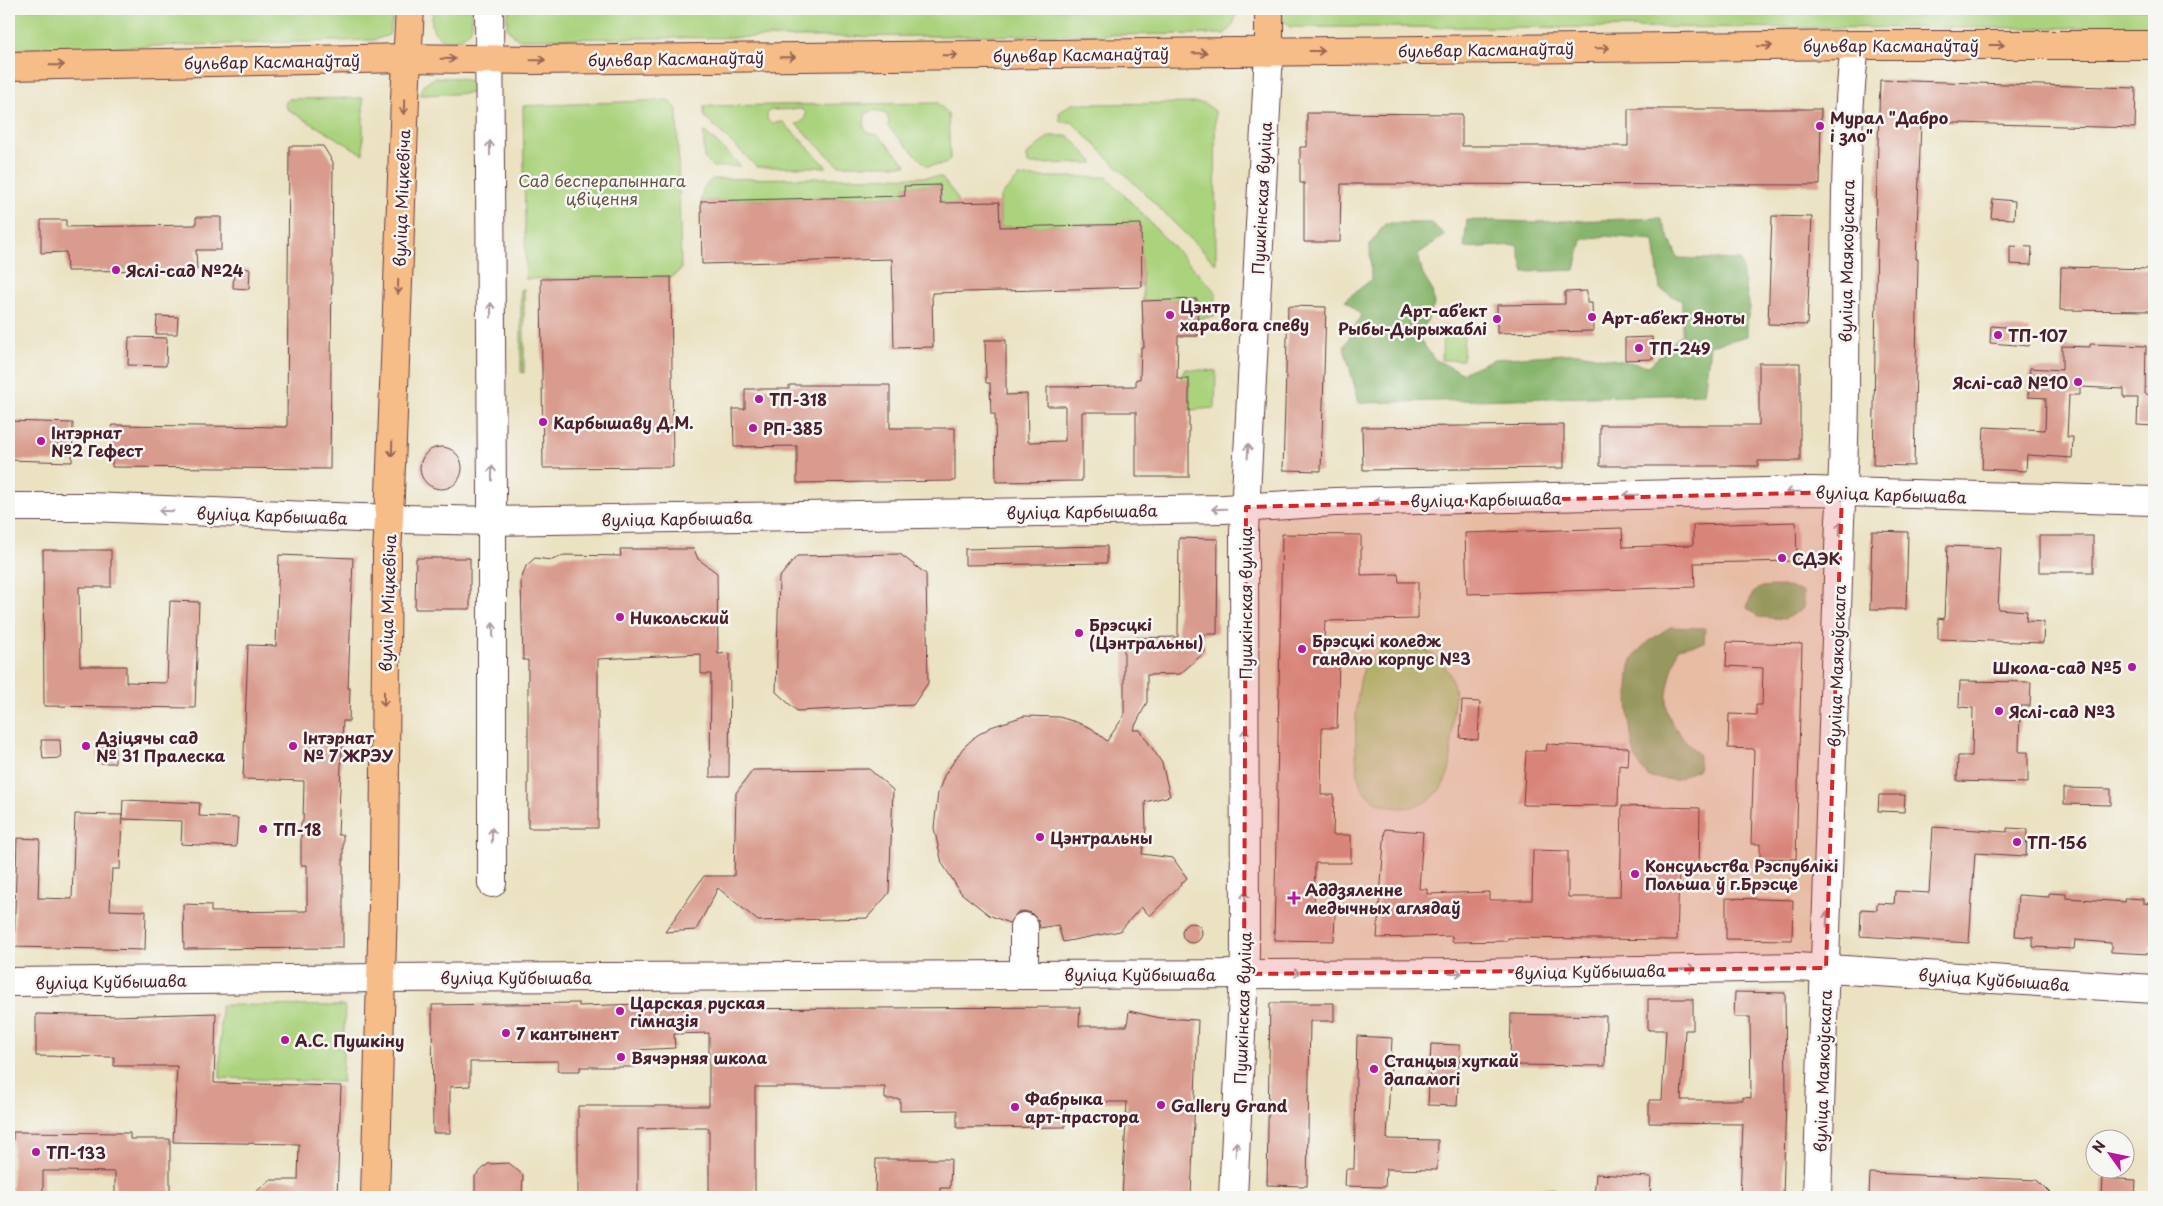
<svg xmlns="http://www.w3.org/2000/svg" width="2163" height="1206" font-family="'Playpen Sans',sans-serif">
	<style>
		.green { fill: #abd37e; stroke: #7a7954 }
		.forest { fill: #88b56d; stroke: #696a4c }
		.building { fill: #d99b8d }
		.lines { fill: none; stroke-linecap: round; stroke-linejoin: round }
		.minor-casing { stroke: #623c42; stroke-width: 30 }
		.major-casing { stroke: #623c42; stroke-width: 30 }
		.minor { stroke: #fff; stroke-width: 28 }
		.major { stroke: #f7bd88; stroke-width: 28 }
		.oneway { stroke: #986655 }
		.oneway2 { stroke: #ae9aa0 }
		.marked { fill: #d62828; fill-opacity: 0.2; stroke: #d62828; stroke-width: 4; stroke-dasharray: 10 6; stroke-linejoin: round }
		.poi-dot { fill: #b5179e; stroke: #f6f6f2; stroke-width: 2 }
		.labels { text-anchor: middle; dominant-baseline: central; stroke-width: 5; stroke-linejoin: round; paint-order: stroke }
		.street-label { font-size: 16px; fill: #4a1f2b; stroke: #f6f6f2 }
		.poi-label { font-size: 16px; font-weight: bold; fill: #4a1f2b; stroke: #f6f6f2; text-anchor: start }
		.park-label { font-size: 16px; fill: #675544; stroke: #f6f6f2 }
	</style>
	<rect width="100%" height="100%" fill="#f6f6f2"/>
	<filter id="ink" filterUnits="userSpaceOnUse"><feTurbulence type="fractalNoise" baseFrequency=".02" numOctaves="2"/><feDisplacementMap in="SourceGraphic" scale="10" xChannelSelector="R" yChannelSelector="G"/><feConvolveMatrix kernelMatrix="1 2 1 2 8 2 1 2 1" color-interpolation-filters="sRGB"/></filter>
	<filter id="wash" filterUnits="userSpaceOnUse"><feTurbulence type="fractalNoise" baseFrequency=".0096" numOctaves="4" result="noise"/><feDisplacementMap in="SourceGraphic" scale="20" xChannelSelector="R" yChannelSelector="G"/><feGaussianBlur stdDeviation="1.12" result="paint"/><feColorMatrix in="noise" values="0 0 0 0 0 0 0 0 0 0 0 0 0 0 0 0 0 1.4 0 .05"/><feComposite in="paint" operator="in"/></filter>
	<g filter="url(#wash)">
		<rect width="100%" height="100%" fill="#ebe2c2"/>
		<g class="green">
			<path d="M9,9H388L393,20L389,35L374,40L9,50Z"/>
			<path d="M435,9H470L473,15L471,29C453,54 421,35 435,9Z"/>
			<path d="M510,9H1236V10C1236,21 1233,27 1224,34L517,39L507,28V16Z"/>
			<path d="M1281,9H2154V28L1290,27L1283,21Z"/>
			<path d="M435,78C450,78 473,74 478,93L420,95L424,84Z"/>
			<path d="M363,98V154L287,109L285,103L289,99Z"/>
			<path d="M668,100L677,109L681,270L671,277L526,279L523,106Z"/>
			<path d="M938,103L948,114L950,160L945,164L927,166L888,127L889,120L886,114L874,110L865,114L864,127L868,133L878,135L907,165H838L796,124C803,122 805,120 806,113L802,109L771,110L767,114V119L771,123L783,122L827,167H757L704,116V106Z"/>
			<path d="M1204,103L1215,111L1216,264L1072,122H1060L1059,113L1071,104Z"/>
			<path d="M704,131L741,166L713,167L704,158Z"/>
			<path d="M1049,136H1069L1094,163L1028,164L1027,155Z"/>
			<path d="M941,177L956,196L958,203L941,228L940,185L904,186L905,196L701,201L703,189L712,179Z"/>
			<path d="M1019,177H1107L1216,292L1215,315L1197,320V299L1143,301L1140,224L1000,227V197Z"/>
			<path d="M521,289H524V373L521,372Z"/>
			<path d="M1443,326L1464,327L1463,360H1442Z"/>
			<path d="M1185,369L1216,371L1215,408L1189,410V380L1180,379Z"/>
			<path d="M1418,646C1434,654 1447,664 1453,683C1457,694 1452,712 1452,724C1451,738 1452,753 1450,766C1444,795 1422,812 1393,807C1379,805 1365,797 1360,784C1353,763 1354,682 1366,665C1378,648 1399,647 1418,646Z"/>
			<path d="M221,1005L345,1006L342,1082L220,1078Z"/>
		</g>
		<g class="forest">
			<path d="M1660,218L1678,258L1740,260L1750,309L1747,320V336L1710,346L1704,394L1359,403L1344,347L1361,315L1345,300L1371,280L1370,244L1386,223H1431L1445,235L1418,254L1423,275L1432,290L1434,305L1419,338L1434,359L1462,373L1494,359L1578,353L1649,366L1682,334V301L1660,289L1654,240L1605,236L1582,240L1575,270L1524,272L1517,245L1464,248L1467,220L1535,222Z"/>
			<path d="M1785,586L1803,592V608L1785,619L1759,617L1747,608C1754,583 1762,587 1785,586Z"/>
			<path d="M1670,627L1705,628L1704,643L1678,648C1674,665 1664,693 1667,710C1670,726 1689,744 1699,755V769L1675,780L1649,777C1645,772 1638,765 1636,758C1629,739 1625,682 1631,663C1635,649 1659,634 1670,627Z"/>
			<path d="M1554,1187L1550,1197H1494L1501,1195Z"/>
		</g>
		<g id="blocks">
			<g class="building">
				<path d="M1880,80L2136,88L2135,128L1921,122L1916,259H1918L1914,466L1873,465L1877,239H1875Z"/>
				<path d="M1628,109H1821L1820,185L1341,184L1340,242H1304V183H1300V147H1307V113L1462,114V146H1628Z"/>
				<path d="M289,146H323L333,162L330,469L112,467V425L287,427Z"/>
				<path d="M940,185L941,203L999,202L1000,227L1141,224L1142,287L932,293L933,347L894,348L892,259L702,264L701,201L905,196L904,186Z"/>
				<path d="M1993,199L2015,201L2014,219L1991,218Z"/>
				<path d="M1772,216L1812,217L1807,325L1768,324Z"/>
				<path d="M196,217H221V250H196L197,270L67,271L66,252L41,253V220H66V227L196,225Z"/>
				<path d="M2010,246L2032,247L2031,265L2010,264Z"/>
				<path d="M2061,267L2153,269L2152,311L2060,310Z"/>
				<path d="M234,268L250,269L249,289L233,288Z"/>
				<path d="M671,277L673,467L543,468L541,279Z"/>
				<path d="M1587,291V303H1592L1593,331L1497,333V305L1565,304V292Z"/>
				<path d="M1197,299L1198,336H1178L1177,379H1189V477H1136V412H1082V481L996,482L995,414H991L990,383H986L985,340H1006V395L1027,394L1028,442L1065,441V406H1047V387L1136,386V379H1140L1141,348H1144L1142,301Z"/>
				<path d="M1288,306L1326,307L1321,471L1283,470Z"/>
				<path d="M157,316L178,317L177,334H156Z"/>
				<path d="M1991,326L2030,329L2029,346L1990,343Z"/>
				<path d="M129,337L167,338L166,366L128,365Z"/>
				<path d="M1652,337L1653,359L1625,360V338Z"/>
				<path d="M2090,344L2146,346L2145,394L2154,395V426L2137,425L2138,398H2124V389L2080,387V395H2069L2067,437H2073L2072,458L2027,455L2026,471L1982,469L1984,427L2045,430L2046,398L2028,397L2030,368L2062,370V346L2090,347Z"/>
				<path d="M1759,363H1800V461H1758V466H1600V425H1759Z"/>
				<path d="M789,385H890V428H955V481L797,483V446L734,447L733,409H745V389H789Z"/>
				<path d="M9,421L73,423L72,462L9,460Z"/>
				<path d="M1564,425V468L1363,470L1362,427Z"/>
				<circle cx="441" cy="468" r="21"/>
				<path d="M1796,522L1797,561L1694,563L1695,587L1467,594L1465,533L1622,528L1623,547L1693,545V525Z"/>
				<path d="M1872,531L1908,532L1906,609H1870Z"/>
				<path d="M1282,534L1361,535V575L1398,574L1399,582H1418V619L1325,621L1323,660H1339L1337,728H1322L1321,795H1334L1333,835H1351V863H1315L1314,912L1335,913L1334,941L1274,940Z"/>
				<rect x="2039" y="536" width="54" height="36"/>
				<path d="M1179,538L1218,539L1217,634H1203L1205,652L1180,674L1147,675V702L1133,730H1140L1162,763L1170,796L1145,802L1146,829L1142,854L1173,858L1187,878L1150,916L1141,907L1120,931L1063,942L1058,925L1040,928L1038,920L1031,913L1024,911L1017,913L1009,923L989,915L961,893L942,863L934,828L938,793L944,776L963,748L976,736L991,727L1024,716L1059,717L1076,722L1091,728L1107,741L1124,716V638L1178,637Z"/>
				<path d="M1107,546V563L965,565V549Z"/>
				<path d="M1947,546L2001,548L1998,609L2027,611L2026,621L2044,622L2043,643L1938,639V618L1944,619Z"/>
				<path d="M620,549H694L698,559L717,573L718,654L730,653L729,777H710L711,674H701V654L598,659V828H528V660H523L521,580L526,566L535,558L552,560L565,555L621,556Z"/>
				<path d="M43,550H111V587H79L80,666H126V682L167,683L170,601L199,602L195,708L44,706Z"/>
				<path d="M900,554L926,574L928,683L913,705L797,711L776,692L779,578L797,556Z"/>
				<path d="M279,555L353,558L348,688H350L349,721H343L338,835H343V948L184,949L183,904L211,905V912L307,911V865H301V822H303L304,781L243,779L248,645L276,646Z"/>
				<path d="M416,558H470V609H415Z"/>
				<path d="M1727,642L1802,644L1796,859L1760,858V844H1751L1754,749L1728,748L1729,714L1756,715V705H1762L1763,668L1726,666Z"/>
				<path d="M1960,681L2031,682L2030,706H2020L2019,752H2028V783L1957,781L1958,756H1972L1973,708L1959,707Z"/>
				<path d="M1462,701L1480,702L1478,740L1460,738Z"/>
				<path d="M41,740H60L61,758L43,759Z"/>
				<path d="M98,741H115V763H97Z"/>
				<path d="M1547,744L1629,748L1628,766L1619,765L1618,806L1523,805L1526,751H1546Z"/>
				<path d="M869,769L893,790L889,893L867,918L758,921L718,888L696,930L665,932L704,876H734L736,793L753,770Z"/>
				<path d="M2064,788L2111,789V805L2064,804Z"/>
				<path d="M1879,795H1905L1904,812L1878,811Z"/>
				<path d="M123,800L200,803L199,816L238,818L236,847L181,844L182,821L122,819Z"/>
				<path d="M1622,806L1700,808L1699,870H1679L1677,940L1508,938V941L1452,942V936L1377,938L1385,829L1423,832L1419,889H1427V894L1489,892V900H1532L1533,850L1568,851V897H1620Z"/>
				<path d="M75,814L122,815L120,869H112L110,910L146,911L145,950L14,947L17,838L40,839L38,898L72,899Z"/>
				<path d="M1933,827L2007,832V828L2027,829L2026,856L1975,853L1969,943L1860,936L1861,909L1877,910V903L1894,904L1895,891L1929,893Z"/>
				<path d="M2049,893L2066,894V898L2125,902L2126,898L2143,899V903L2154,904V946L2150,945V954L2111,952V943L2075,940L2074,949L2033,947V937L2015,936L2018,895L2049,897Z"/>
				<path d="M1726,898L1793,900L1792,940L1726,939Z"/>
				<circle cx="1192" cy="933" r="10"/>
				<path d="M1735,992L1785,993L1786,1098L1783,1197H1740L1743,1124L1649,1123V1100H1662L1666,1030H1648V999H1693V1030H1685L1681,1100H1743V1097L1751,1098L1750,1017H1734Z"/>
				<path d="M579,1003V1006L673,1003V1009L1080,1007L1079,1026H1127L1129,1011L1160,1018L1198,1020L1191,1197H1122L1127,1102H1065V1127L957,1128V1110L900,1111V1099H885V1087H755V1197H709V1128H684L638,1129V1197H578V1106H709V1033L674,1034L675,1048L635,1050V1067H580V1071H558V1061L470,1062V1086L450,1087V1133H433L432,1005Z"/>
				<path d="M1270,1003H1334V1021H1310L1307,1186L1267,1185Z"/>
				<path d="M216,1013L214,1083L341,1086L337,1197H250L270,1180H298L299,1144L173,1142L177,1066H114V1057L36,1056V1014L115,1016Z"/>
				<path d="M1511,1014L1606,1016L1605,1066L1510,1065Z"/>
				<path d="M1357,1036L1392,1038L1387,1139L1438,1140L1437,1170L1386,1169L1385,1187L1345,1186L1346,1169H1354Z"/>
				<path d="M1431,1044L1460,1045L1457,1106L1428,1105Z"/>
				<path d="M13,1132L130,1133V1139H170V1197H115V1172L59,1171H43V1197H12Z"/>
				<path d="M876,1159H951L950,1188H940V1197H875Z"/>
				<path d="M509,1163L523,1175L522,1197H475V1176L488,1164Z"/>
				<path d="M1870,1173L2037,1180L2054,1197H1869Z"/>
				<path d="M1596,1174L1651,1177L1650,1197H1594Z"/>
				<path d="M2103,1178L2136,1180L2135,1197H2102Z"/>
			</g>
		</g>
	</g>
	<g filter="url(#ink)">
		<use href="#blocks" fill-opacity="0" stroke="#623c42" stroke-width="1"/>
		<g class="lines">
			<defs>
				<g id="minor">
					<path d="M489,9L492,495V883"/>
					<path d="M9,507H90L359,518L492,521L1224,509L1334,502L1811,491L2154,501"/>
					<path d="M1024,927V975L1481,973L1796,967L2154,989"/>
					<path d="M9,982L380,978L1024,975"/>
					<path d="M1233,1197L1245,953L1244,532L1269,52"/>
					<path d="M1817,1197L1840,520C1852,362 1837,202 1855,45"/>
				</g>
				<g id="major">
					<path d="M1269,52V9"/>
					<path d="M9,66L407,58L533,60L1855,45H2154"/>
					<path d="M375,1197L384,868L387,552L389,519L405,98L410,9"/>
				</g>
			</defs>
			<use href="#minor" class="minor-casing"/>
			<use href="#major" class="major-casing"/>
			<use href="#minor" class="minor"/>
			<use href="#major" class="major"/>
		</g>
		<defs><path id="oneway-shaft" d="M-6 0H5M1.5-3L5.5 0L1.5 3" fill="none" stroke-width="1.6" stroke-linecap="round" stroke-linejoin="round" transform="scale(1.25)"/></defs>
		<g class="oneway">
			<use href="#oneway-shaft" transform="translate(1997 45)"/>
			<use href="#oneway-shaft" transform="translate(1765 46) rotate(-1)"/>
			<use href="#oneway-shaft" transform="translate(1602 48) rotate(-1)"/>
			<use href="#oneway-shaft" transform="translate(1317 51)"/>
			<use href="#oneway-shaft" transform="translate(1200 53) rotate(-1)"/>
			<use href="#oneway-shaft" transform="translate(950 55) rotate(-1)"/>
			<use href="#oneway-shaft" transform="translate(788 57) rotate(-1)"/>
			<use href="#oneway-shaft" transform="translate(448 59) rotate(1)"/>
			<use href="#oneway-shaft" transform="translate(538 60) rotate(-1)"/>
			<use href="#oneway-shaft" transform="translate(57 65) rotate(-1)"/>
			<use href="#oneway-shaft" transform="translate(404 107) rotate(92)"/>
			<use href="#oneway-shaft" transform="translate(398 287) rotate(92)"/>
			<use href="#oneway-shaft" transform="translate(392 449) rotate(92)"/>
			<use href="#oneway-shaft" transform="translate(384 699) rotate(90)"/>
		</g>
		<g class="oneway2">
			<use href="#oneway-shaft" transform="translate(490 148) rotate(-90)"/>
			<use href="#oneway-shaft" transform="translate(491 310) rotate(-90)"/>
			<use href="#oneway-shaft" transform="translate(1248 451) rotate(-87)"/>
			<use href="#oneway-shaft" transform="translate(492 473) rotate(-90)"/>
			<use href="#oneway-shaft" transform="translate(1793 492) rotate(179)"/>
			<use href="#oneway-shaft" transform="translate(1631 495) rotate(179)"/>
			<use href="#oneway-shaft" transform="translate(1381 501) rotate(179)"/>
			<use href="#oneway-shaft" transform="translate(1219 509) rotate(178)"/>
			<use href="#oneway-shaft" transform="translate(166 511) rotate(-178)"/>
			<use href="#oneway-shaft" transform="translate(1840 529) rotate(-88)"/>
			<use href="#oneway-shaft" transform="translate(493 630) rotate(-91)"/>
			<use href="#oneway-shaft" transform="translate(1245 736) rotate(-90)"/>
			<use href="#oneway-shaft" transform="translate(492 835) rotate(-90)"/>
			<use href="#oneway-shaft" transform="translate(1245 899) rotate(-90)"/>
			<use href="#oneway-shaft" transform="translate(1827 919) rotate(-88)"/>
			<use href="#oneway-shaft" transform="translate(1688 969) rotate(-1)"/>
			<use href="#oneway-shaft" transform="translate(1293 973)"/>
			<use href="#oneway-shaft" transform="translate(1455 973)"/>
			<use href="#oneway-shaft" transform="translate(1236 1149) rotate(-87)"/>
		</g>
	</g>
	<path class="marked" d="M1842,492L1826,968L1244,974L1246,507Z"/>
	<g class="poi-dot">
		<circle cx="1820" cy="126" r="5"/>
		<circle cx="116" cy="270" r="5"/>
		<circle cx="1170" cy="315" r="5"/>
		<circle cx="1592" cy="317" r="5"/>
		<circle cx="1497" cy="319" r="5"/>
		<circle cx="1998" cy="335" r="5"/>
		<circle cx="1639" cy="348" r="5"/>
		<circle cx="2078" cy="382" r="5"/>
		<circle cx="759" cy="399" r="5"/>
		<circle cx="543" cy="422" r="5"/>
		<circle cx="753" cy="428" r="5"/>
		<circle cx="41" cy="441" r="5"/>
		<circle cx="1782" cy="558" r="5"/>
		<circle cx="620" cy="617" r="5"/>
		<circle cx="1079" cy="633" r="5"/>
		<circle cx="1302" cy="649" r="5"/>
		<circle cx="2132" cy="667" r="5"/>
		<circle cx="1999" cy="711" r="5"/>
		<circle cx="86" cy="746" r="5"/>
		<circle cx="293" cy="746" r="5"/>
		<circle cx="263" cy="829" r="5"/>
		<circle cx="1040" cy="837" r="5"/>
		<circle cx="2017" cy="842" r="5"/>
		<circle cx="1635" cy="874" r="5"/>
		<path d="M1291.5 890.5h5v5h5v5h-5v5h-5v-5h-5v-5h5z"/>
		<circle cx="620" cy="1011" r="5"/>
		<circle cx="506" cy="1033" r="5"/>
		<circle cx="285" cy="1040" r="5"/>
		<circle cx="621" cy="1057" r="5"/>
		<circle cx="1374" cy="1069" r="5"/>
		<circle cx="1161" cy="1105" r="5"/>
		<circle cx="1015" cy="1107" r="5"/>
		<circle cx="36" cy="1152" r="5"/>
	</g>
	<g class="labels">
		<g class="street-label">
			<text x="1891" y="45">бульвар Касманаўтаў</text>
			<text transform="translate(1486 49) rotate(-1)">бульвар Касманаўтаў</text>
			<text transform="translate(1081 54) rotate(-1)">бульвар Касманаўтаў</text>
			<text transform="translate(676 58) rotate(-1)">бульвар Касманаўтаў</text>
			<text transform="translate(272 61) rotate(-1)">бульвар Касманаўтаў</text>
			<text transform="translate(401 198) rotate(-88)">вуліца Міцкевіча</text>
			<text transform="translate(1261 198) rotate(-87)">Пушкінская вуліца</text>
			<text transform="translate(1846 261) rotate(-89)">вуліца Маякоўскага</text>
			<text transform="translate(1891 494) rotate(2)">вуліца Карбышава</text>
			<text transform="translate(1486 499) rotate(-1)">вуліца Карбышава</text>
			<text transform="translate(1082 511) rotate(-1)">вуліца Карбышава</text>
			<text transform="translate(272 515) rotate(2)">вуліца Карбышава</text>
			<text transform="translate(677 518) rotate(-1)">вуліца Карбышава</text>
			<text transform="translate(387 603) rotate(-88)">вуліца Міцкевіча</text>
			<text transform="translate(1245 603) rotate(-90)">Пушкінская вуліца</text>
			<text transform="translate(1836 666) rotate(-88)">вуліца Маякоўскага</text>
			<text transform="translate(1590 971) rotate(-1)">вуліца Куйбышава</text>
			<text x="1140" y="974">вуліца Куйбышава</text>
			<text x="516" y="977">вуліца Куйбышава</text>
			<text transform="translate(1994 979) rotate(4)">вуліца Куйбышава</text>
			<text transform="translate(111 981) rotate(-1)">вуліца Куйбышава</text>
			<text transform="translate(1242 1008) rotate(-88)">Пушкінская вуліца</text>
			<text transform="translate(1822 1071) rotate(-88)">вуліца Маякоўскага</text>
		</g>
		<g class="poi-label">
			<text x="1830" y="117">Мурал "Дабро<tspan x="1830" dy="18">і зло"</tspan></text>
			<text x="126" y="270">Яслі-сад №24</text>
			<text x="1180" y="306">Цэнтр<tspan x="1180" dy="18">харавога спеву</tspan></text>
			<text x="1487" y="310" text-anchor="end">Арт-абʼект<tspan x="1487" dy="18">Рыбы-Дырыжаблі</tspan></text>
			<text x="1602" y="317">Арт-абʼект Яноты</text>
			<text x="2008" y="335">ТП-107</text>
			<text x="1649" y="348">ТП-249</text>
			<text x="2068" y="382" text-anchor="end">Яслі-сад №10</text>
			<text x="769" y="399">ТП-318</text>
			<text x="553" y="422">Карбышаву Д.М.</text>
			<text x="763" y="428">РП-385</text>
			<text x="51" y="432">Інтэрнат<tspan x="51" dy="18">№2 Гефест</tspan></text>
			<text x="1792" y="558">СДЭК</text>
			<text x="630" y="617">Никольский</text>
			<text x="1089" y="624">Брэсцкі<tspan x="1089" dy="18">(Цэнтральны)</tspan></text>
			<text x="1312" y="640">Брэсцкі коледж<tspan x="1312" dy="18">гандлю корпус №3</tspan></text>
			<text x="2122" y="667" text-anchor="end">Школа-сад №5</text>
			<text x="2009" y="711">Яслі-сад №3</text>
			<text x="96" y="737">Дзіцячы сад<tspan x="96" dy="18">№ 31 Пралеска</tspan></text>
			<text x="303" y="737">Інтэрнат<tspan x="303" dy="18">№ 7 ЖРЭУ</tspan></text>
			<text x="273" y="829">ТП-18</text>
			<text x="1050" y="837">Цэнтральны</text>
			<text x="2027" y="842">ТП-156</text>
			<text x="1645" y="865">Консульства Рэспублікі<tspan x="1645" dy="18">Польша ў г.Брэсце</tspan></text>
			<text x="1305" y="889">Аддзяленне<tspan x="1305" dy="18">медычных аглядаў</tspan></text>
			<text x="630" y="1002">Царская руская<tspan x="630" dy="18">гімназія</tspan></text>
			<text x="516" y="1033">7 кантынент</text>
			<text x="295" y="1040">А.С. Пушкіну</text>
			<text x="631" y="1057">Вячэрняя школа</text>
			<text x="1384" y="1060">Станцыя хуткай<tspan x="1384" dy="18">дапамогі</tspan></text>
			<text x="1025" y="1098">Фабрыка<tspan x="1025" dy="18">арт-прастора</tspan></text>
			<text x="1171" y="1105">Gallery Grand</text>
			<text x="46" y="1152">ТП-133</text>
		</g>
		<g class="park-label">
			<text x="602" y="180">Сад бесперапыннага<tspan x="602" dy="18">цвіцення</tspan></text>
		</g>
	</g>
	<rect width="2163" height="1206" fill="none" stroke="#f6f6f2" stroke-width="30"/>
	<g transform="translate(2110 1154) rotate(303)"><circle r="24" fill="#f6f6f2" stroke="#b1a0a2"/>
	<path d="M0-4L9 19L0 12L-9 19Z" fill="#b5179e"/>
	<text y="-8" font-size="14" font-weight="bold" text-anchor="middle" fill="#4a1f2b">N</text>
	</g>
</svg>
